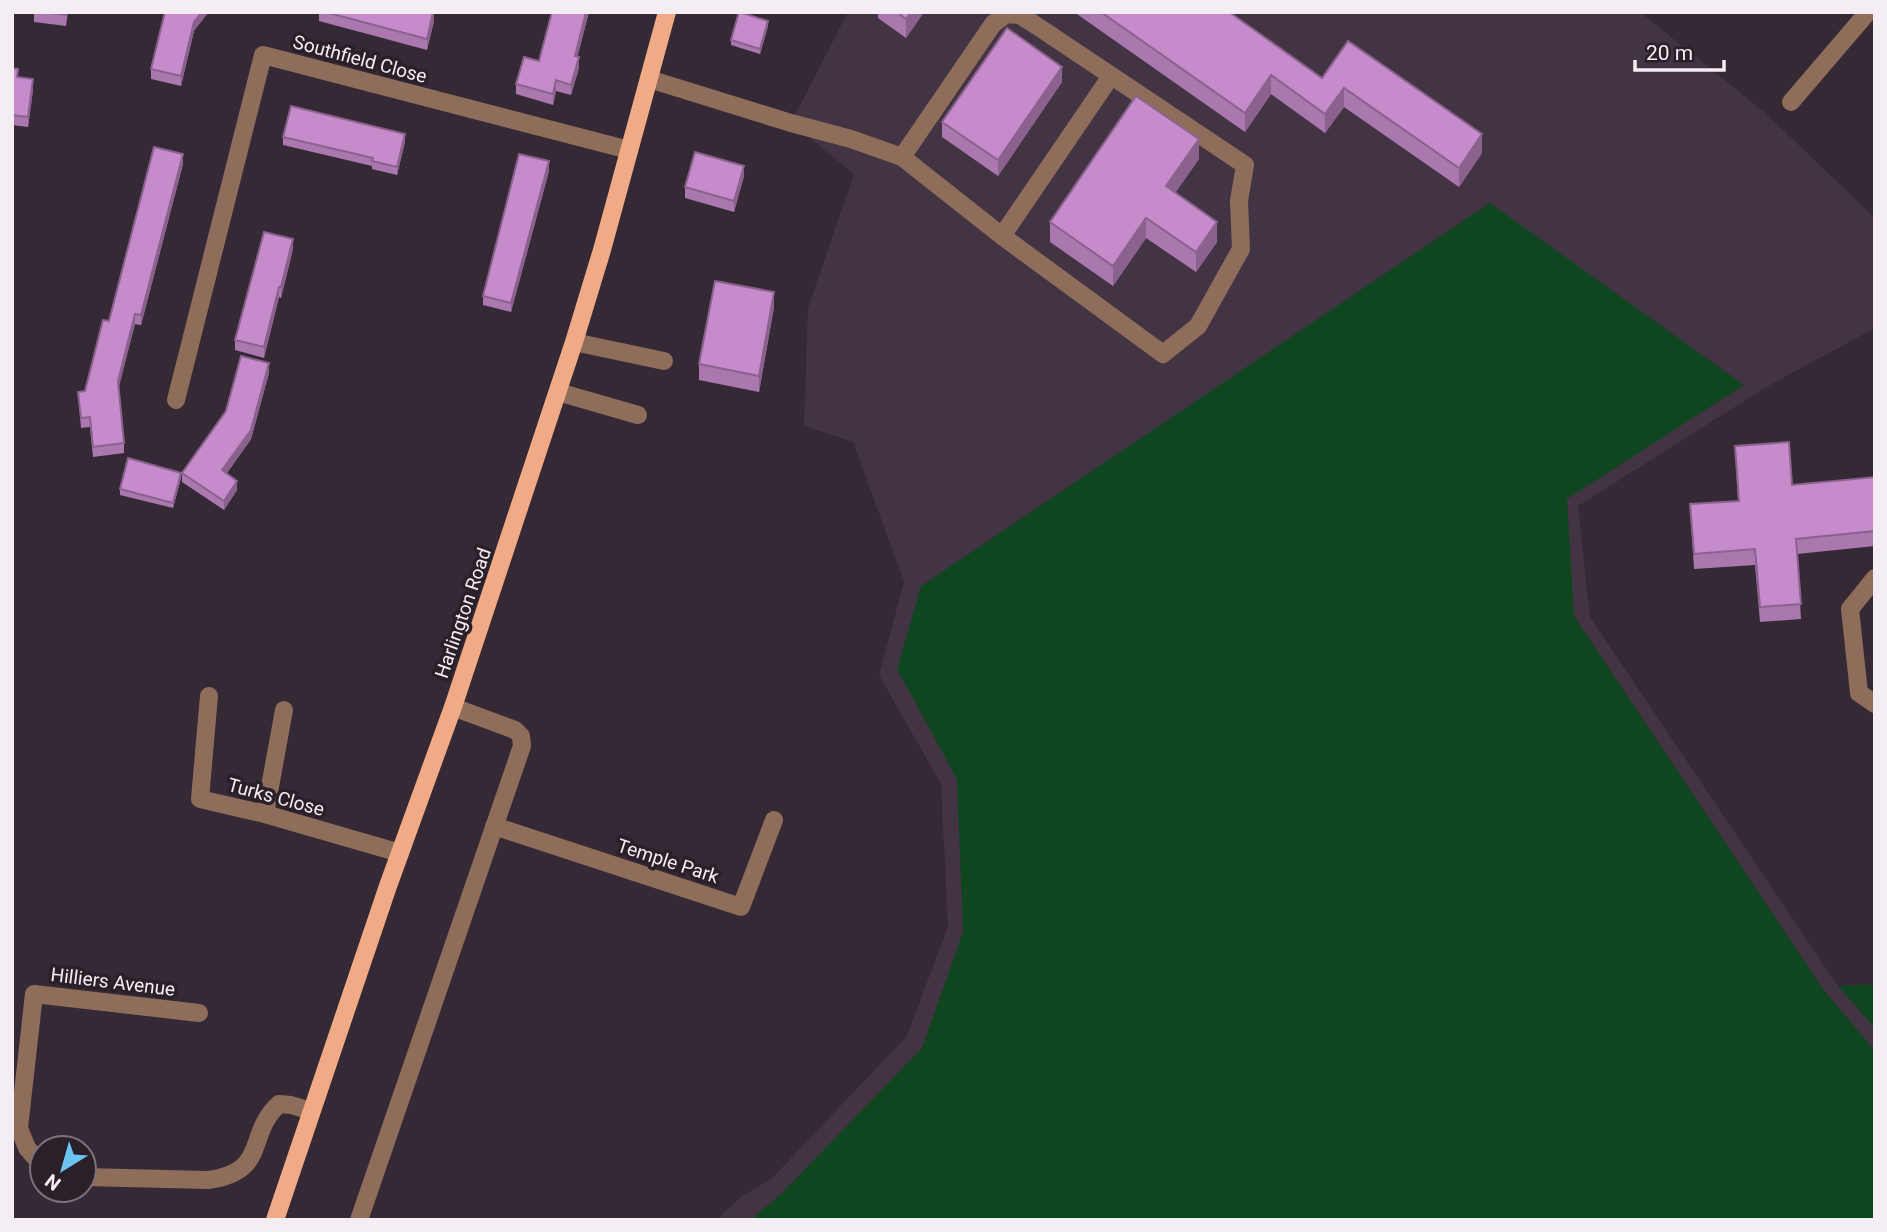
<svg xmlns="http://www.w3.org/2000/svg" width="1887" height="1232" font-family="Roboto,sans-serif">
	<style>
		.built { fill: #433444 }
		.green { fill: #0f4620 }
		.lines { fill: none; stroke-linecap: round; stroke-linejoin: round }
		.minor { stroke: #8f6d5b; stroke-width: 18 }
		.major { stroke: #f0ab86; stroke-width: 18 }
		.wall { fill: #aa78af }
		.shaded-wall { fill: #8b618e }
		.building { fill: #c68bcb; stroke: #8b618e; stroke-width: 2 }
		.labels { text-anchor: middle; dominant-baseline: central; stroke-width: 7; stroke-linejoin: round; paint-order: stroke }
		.street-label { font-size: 19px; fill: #f4edf4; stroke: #2a202a }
	</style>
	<rect width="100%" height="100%" fill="#342935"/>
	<path class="built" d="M848,12H1640L1764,112L1875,218V328L1768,386L1578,506L1590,617L1835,982L1875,1028V1220H716L741,1197L772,1178L907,1036L948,926L941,784L879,675L904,582L853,442L804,426L808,308L854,174L791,123Z"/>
	<g class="green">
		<path d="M1490,203L1744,385L1567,499L1574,616L1823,989L1875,1051V1220H751L782,1193L922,1048L963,932L957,779L897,669L921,586Z"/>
		<path d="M1875,984V1028L1838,986Z"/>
	</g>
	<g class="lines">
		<g class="minor">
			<path d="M649,79L791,123L851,139L902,157L1002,236L1111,76"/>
			<path d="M1791,102L1868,12"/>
			<path d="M902,157L993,24L1006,14L1020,15L1040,28L1245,165L1239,201L1241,249L1198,326L1163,354L1002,236"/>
			<path d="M574,342L664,361"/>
			<path d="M558,392L638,415"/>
			<path d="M176,400L263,55L629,150"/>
			<path d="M1875,578L1850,609L1859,693L1875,704"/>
			<path d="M209,696L200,799L265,814L400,853"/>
			<path d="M265,814L284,710"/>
			<path d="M494,826L741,907L774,820"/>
			<path d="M42,1165L27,1148L19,1128L34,994L199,1013"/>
			<path d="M84,1177L208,1180C270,1171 245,1135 279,1104L291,1105L311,1111"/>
			<path d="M359,1220L522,746L521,736L515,730L453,707"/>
		</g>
		<path class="major" d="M275,1220L388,886L453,707L574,342L602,250L667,12"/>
	</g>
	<g class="wall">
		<path d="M34,12H68L66,26L34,22Z"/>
		<path d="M319,12H433L434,21L427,50L319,21Z"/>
		<path d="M552,12H589L577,57L579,68L571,95L556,91L553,105L516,94V84L539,61Z"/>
		<path d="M878,12H924L906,38L878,18Z"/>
		<path d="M1074,12H1229L1322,78L1482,153L1459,187L1344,107L1325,133L1271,94L1245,132Z"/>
		<path d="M768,26L760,54L731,45V40Z"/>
		<path d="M194,31L181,86L151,79V69Z"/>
		<path d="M12,68L18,77L33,90L28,127L12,125Z"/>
		<path d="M1062,82L998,176L942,137V122Z"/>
		<path d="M283,137L405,142L397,175L372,169V166L283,145Z"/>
		<path d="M1199,159L1175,193L1217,242L1196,272L1146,238L1113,286L1050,242V222Z"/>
		<path d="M183,164L141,325L135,324L118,388L124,443V453L93,457L90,427L81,428L78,392L85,391Z"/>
		<path d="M549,171L511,312L483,305V296Z"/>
		<path d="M744,176L734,212L685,198V187Z"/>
		<path d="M293,249L281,298L279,297L264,358L235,350V340Z"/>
		<path d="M774,307L759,392L699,380V364Z"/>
		<path d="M269,373L251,439L227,473L237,490L224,510L182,482V473Z"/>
		<path d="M1735,446L1792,485L1875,477V546L1797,554L1801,619L1760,622L1755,565L1694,569L1690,504L1738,501Z"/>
		<path d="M181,478L173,508L120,495V489Z"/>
	</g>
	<g class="shaded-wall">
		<path d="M202,12H209L194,31L181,86V76L194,22Z"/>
		<path d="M434,12V21L427,50V39Z"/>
		<path d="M586,12H589L575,67V56Z"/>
		<path d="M911,12H924L906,38V19Z"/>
		<path d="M768,21V26L760,54V49Z"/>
		<path d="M579,57V68L571,95V85Z"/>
		<path d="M1062,67V82L998,176V160Z"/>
		<path d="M1271,75V94L1245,132V113Z"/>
		<path d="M33,79V90L28,127V117Z"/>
		<path d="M556,80V91L553,105V94Z"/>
		<path d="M1344,88V107L1325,133V114Z"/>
		<path d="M405,134V142L397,175V167Z"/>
		<path d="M1482,134V153L1459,187V168Z"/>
		<path d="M1199,139V159L1166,206V186Z"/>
		<path d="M183,154V164L141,325V315Z"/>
		<path d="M549,161V171L511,312V303Z"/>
		<path d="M744,166V176L734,212V201Z"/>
		<path d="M1146,218V238L1113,286V266Z"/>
		<path d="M1217,222V242L1196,272V252Z"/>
		<path d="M293,239V249L281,298V287Z"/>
		<path d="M279,287V297L264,358V347Z"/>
		<path d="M774,292V307L759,392V376Z"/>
		<path d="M135,314V324L118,391V381Z"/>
		<path d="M269,363V373L251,439L222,480V470Z"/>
		<path d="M181,473V478L173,508V503Z"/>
		<path d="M237,481V490L224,510V501Z"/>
	</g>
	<g class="building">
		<path d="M43,12H67L66,15Z"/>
		<path d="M165,12H202L194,22L181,76L151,69Z"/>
		<path d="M325,12H433L427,39Z"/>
		<path d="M552,12H586L575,56L579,57L571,85L556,80L553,94L516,84L524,57L539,61Z"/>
		<path d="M739,12L768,21L760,49L731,40Z"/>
		<path d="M897,12H911L906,19Z"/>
		<path d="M1101,12H1229L1322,78L1348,41L1482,134L1459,168L1344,88L1325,114L1271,75L1245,113Z"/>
		<path d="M1007,28L1062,67L998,160L942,122Z"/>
		<path d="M12,68L18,69L17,77L33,79L28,117L12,115Z"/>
		<path d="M1136,96L1199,139L1166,186L1217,222L1196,252L1146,218L1113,266L1050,222Z"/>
		<path d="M291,106L405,134L397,167L372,161L373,158L283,137Z"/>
		<path d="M154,147L183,154L141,315L135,314L118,381L124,443L93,447L90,417L81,418L78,392L85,391L103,320L109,321Z"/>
		<path d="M695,152L744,166L734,201L685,187Z"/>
		<path d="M519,154L549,161L511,303L483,296Z"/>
		<path d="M264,232L293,239L281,287H279L264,347L235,340Z"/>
		<path d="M715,281L774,292L759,376L699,364Z"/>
		<path d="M241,356L269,363L251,430L222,470L237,481L224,501L182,473L226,411Z"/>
		<path d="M1789,442L1792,485L1875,477V531L1796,539L1801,604L1760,607L1755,549L1694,554L1690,504L1739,501L1735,446Z"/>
		<path d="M128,458L181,473L173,503L120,489Z"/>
	</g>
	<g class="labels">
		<g class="street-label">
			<text transform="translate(360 59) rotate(15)">Southfield Close</text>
			<text transform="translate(463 613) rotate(-71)">Harlington Road</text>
			<text transform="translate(276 797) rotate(15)">Turks Close</text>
			<text transform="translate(668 861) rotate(18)">Temple Park</text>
			<text transform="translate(113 982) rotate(7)">Hilliers Avenue</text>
		</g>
	</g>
	<rect width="1887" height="1232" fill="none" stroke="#f4edf4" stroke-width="28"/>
	<g transform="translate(63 1169) rotate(217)"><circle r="33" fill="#2a202a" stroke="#7b727b" stroke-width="2"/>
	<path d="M0-5L12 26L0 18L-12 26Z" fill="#6cc3f2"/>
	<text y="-10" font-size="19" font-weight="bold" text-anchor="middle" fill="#f4edf4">N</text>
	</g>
	<path d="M1635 60v10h89v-10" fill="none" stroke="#f4edf4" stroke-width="3.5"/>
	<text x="1646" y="60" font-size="21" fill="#f4edf4" stroke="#2a202a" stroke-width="5" paint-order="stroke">20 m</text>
</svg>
